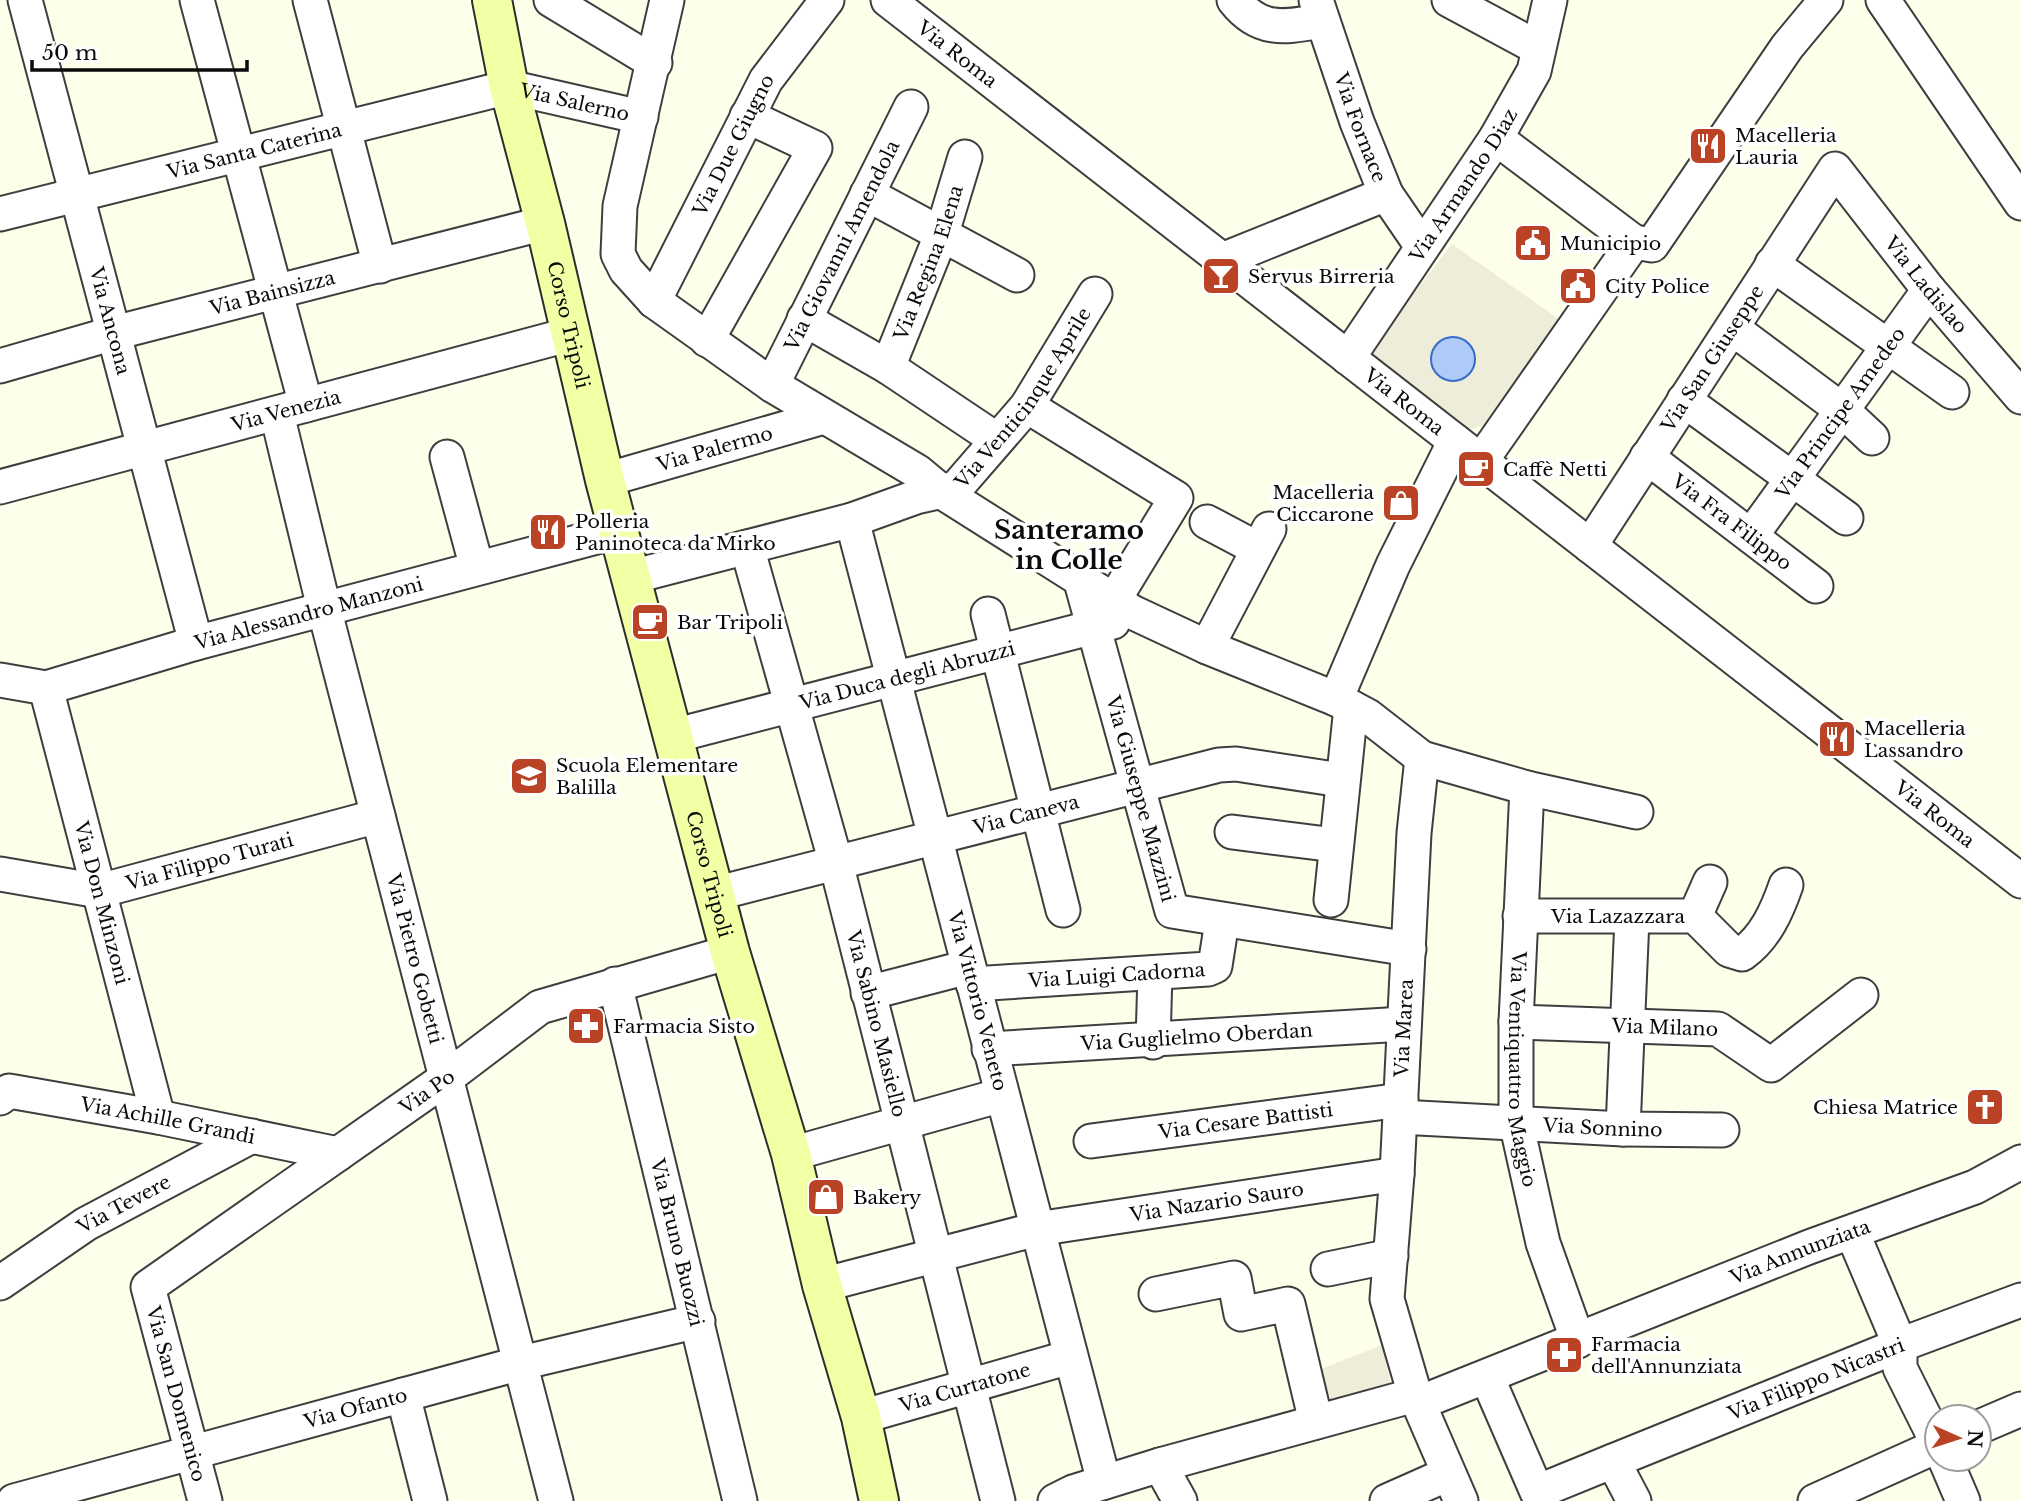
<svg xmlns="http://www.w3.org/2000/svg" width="2021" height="1501" font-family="'Libre Baskerville',serif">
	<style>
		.plaza { fill: #ededda }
		.water { fill: #afcaf6; stroke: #366bcc; stroke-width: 2 }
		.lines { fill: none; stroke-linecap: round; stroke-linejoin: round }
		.minor-casing { stroke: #3e3e3e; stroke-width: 37 }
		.secondary-casing { stroke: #2d2d2d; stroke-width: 42 }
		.minor { stroke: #fff; stroke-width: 33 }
		.secondary { stroke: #f2ffa5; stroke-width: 38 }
		.labels { text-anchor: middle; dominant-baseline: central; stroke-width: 7; stroke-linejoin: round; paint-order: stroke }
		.street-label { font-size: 19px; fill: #0b0b0b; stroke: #fff }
		.poi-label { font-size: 19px; fill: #0b0b0b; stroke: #fff; text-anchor: start }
		.district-label { font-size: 26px; font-weight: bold; fill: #0b0b0b; stroke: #fff }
	</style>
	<rect width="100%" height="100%" fill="#feffea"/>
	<g class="plaza">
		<path d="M1452,244L1560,320L1495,422L1470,429L1368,353Z"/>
		<path d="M1382,1345L1393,1394L1320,1416L1311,1373Z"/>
	</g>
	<circle class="water" cx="1453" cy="359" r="22"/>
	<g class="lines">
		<defs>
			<g id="minor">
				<path id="s1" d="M25,0L196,643"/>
				<path d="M197,0L306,405"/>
				<path d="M310,0L380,266"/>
				<path d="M551,0L655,63"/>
				<path d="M667,0L620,206L618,254L626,270L654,301L772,385L918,472L942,492L1132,612L1207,647L1336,699L1368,716L1422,758L1527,788L1636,812"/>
				<path id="s2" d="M888,0L2021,881"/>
				<path d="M1234,0C1260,33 1285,27 1322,21"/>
				<path id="s3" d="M1316,0L1357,122L1386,194L1421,245"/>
				<path d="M1449,0L1538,48"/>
				<path d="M1883,0L2021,203"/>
				<path d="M1496,138L1634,242"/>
				<path d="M867,194L1017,275"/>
				<path id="s4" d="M0,214L509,87L641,117"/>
				<path d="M1222,260L1386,194"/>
				<path d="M1772,264L1952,392"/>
				<path id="s5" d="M654,301L766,80L827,0"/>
				<path d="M804,319L888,367L997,440"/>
				<path d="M1732,328L1842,410L1872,438"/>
				<path d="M707,340L815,148L747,116"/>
				<path id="s6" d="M1348,358L1496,138L1534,71L1550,0"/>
				<path id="s7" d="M0,366L114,333L545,223"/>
				<path id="s8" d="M888,367L942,233L965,157"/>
				<path id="s9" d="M772,385L911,107"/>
				<path d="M1684,400L1846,518"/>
				<path d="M1027,406L1176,498L1114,600"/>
				<path id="s10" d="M277,414L324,608L556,1501"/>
				<path d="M447,457L477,568"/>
				<path id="s11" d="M1647,457L1816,586"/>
				<path d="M1481,461L1627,252L1634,242L1652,245L1787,47L1826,0"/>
				<path id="s12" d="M605,480L824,417"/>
				<path id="s13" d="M0,487L571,334"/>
				<path id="s14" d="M852,520L1104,1482"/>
				<path d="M1207,522L1258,549"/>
				<path id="s15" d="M1751,536L1929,290"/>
				<path id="s16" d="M1590,546L1835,169L1929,290L2021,397"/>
				<path id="s17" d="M747,547L836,863L998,1501"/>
				<path id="s18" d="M631,577L852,520L916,497L956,488L1027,406L1095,294"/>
				<path id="s19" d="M1080,578L1172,911L1409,949"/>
				<path d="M988,614L1063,910"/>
				<path d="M1207,647L1269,529"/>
				<path id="s20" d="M0,680L46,688L196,643L619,531"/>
				<path id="s21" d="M46,688L158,1117"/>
				<path d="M1336,699L1393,565L1455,441"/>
				<path id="s22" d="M673,736L1113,622"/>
				<path d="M1422,758L1414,833L1397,1174L1387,1299L1415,1395L1461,1501"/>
				<path id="s23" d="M1527,788L1516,1022V1122L1543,1243L1578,1341"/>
				<path d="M1232,832L1335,845"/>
				<path id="s24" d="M0,874L99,891L378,816"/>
				<path id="s25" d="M714,894L1219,765L1236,764L1341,780"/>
				<path d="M1331,900L1351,707"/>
				<path id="s26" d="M1520,916H1695L1729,950L1742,954C1765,938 1777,911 1786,885"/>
				<path d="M1695,916L1710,882"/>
				<path id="s27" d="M615,984L740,1501"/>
				<path id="s28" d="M973,984L1208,969L1215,966L1222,921"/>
				<path d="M868,993L968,967"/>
				<path id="s29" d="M1516,1022L1718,1029L1771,1065L1861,995"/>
				<path d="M1153,1042L1155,973"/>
				<path id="s30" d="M989,1049L1404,1024"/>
				<path id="s31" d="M0,1098L9,1091L158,1117L338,1154"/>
				<path id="s32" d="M1400,1117L1623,1129L1722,1130"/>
				<path d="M1623,1129L1632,918"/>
				<path id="s33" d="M1091,1141L1401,1100"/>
				<path d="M791,1154L1002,1095"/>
				<path d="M1852,1232L1900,1345V1368L1937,1442"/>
				<path d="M1328,1269L1391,1256"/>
				<path id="s34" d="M0,1283L86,1224L252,1136"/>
				<path id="s35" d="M822,1285L1037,1229L1397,1174"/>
				<path d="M1156,1294L1234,1278L1241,1314L1288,1304L1316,1422"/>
				<path d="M1487,1377L1537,1492L1613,1461L1634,1501"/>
				<path d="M403,1395L430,1501"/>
				<path id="s36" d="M1419,1403L1809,1247L1975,1187L2021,1162"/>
				<path id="s37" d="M861,1417L1070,1357"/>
				<path d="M1979,1427L2021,1409"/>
				<path d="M1945,1459L1963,1501"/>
				<path id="s38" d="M1613,1461L1900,1345L2021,1300"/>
				<path d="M1160,1465L1180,1501"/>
				<path id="s39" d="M14,1501L521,1363L698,1321"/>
				<path id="s40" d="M205,1501L148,1287L445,1079L540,1007L730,952"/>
				<path d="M1055,1501L1073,1492L1160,1465L1415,1395"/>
				<path d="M1387,1501L1448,1474"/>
				<path d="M1815,1501L1937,1446"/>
			</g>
			<g id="secondary">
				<path id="s41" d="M492,0L509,87L545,223L605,480L730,952L791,1154L822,1285L861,1417L879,1501"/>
			</g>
		</defs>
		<use href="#minor" class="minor-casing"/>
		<use href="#secondary" class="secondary-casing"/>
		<use href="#minor" class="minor"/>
		<use href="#secondary" class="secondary"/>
	</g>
	<defs>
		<symbol id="restaurant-square" viewBox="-11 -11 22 22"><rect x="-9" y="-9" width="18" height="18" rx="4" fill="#ba4325" stroke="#fff"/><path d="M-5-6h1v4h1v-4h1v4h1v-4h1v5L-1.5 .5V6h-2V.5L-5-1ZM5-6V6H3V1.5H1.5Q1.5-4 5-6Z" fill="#fff"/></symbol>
		<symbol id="civic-square" viewBox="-11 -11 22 22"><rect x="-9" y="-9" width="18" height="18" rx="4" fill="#ba4325" stroke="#fff"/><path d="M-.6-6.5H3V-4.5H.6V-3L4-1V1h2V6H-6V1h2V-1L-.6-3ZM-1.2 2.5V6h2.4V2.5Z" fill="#fff"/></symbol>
		<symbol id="bar-square" viewBox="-11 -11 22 22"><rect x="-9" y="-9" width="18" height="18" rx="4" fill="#ba4325" stroke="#fff"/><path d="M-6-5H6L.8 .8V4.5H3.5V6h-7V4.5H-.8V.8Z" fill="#fff"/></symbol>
		<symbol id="cafe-square" viewBox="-11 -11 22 22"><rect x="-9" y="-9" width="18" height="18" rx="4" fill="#ba4325" stroke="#fff"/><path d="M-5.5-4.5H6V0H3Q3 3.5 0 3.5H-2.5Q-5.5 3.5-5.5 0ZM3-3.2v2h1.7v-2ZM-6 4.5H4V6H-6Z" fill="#fff"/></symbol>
		<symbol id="shop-square" viewBox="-11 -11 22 22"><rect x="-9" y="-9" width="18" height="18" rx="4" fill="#ba4325" stroke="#fff"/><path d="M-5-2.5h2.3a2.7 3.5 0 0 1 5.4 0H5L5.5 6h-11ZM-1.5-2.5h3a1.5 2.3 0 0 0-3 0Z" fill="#fff"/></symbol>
		<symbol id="school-square" viewBox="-11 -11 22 22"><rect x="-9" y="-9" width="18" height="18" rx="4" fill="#ba4325" stroke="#fff"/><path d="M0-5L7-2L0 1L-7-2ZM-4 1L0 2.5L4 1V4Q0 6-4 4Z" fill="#fff"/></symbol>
		<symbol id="pharmacy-square" viewBox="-11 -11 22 22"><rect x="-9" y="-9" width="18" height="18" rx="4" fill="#ba4325" stroke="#fff"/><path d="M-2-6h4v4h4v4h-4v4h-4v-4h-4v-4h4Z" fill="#fff"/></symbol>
		<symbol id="church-square" viewBox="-11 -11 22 22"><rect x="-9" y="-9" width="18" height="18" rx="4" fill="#ba4325" stroke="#fff"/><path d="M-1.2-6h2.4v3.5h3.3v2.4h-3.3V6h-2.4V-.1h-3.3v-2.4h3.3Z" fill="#fff"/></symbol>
	</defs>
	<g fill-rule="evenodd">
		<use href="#restaurant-square" x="1686" y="124" width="44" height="44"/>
		<use href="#civic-square" x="1511" y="221" width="44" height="44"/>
		<use href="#bar-square" x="1199" y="254" width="44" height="44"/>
		<use href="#civic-square" x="1556" y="264" width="44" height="44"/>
		<use href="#cafe-square" x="1454" y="447" width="44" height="44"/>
		<use href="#shop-square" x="1379" y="481" width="44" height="44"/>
		<use href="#restaurant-square" x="526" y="510" width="44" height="44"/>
		<use href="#cafe-square" x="628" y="600" width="44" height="44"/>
		<use href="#restaurant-square" x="1815" y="717" width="44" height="44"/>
		<use href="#school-square" x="507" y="754" width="44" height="44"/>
		<use href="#pharmacy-square" x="564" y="1004" width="44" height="44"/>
		<use href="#church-square" x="1963" y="1085" width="44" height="44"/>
		<use href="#shop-square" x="804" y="1175" width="44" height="44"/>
		<use href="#pharmacy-square" x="1542" y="1333" width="44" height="44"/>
	</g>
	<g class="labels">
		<g class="street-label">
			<text stroke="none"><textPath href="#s2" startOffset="88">Via Roma</textPath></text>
			<text stroke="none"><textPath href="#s4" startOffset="592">Via Salerno</textPath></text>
			<text stroke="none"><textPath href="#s3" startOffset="135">Via Fornace</textPath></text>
			<text stroke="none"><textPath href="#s5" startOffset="175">Via Due Giugno</textPath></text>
			<text stroke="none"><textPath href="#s4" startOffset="262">Via Santa Caterina</textPath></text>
			<text stroke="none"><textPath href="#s6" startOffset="208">Via Armando Diaz</textPath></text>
			<text stroke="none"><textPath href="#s9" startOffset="156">Via Giovanni Amendola</textPath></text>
			<text stroke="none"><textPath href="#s8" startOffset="112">Via Regina Elena</textPath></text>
			<text stroke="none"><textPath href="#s16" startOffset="597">Via Ladislao</textPath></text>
			<text stroke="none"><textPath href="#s7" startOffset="282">Via Bainsizza</textPath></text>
			<text stroke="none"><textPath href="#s1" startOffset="332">Via Ancona</textPath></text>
			<text stroke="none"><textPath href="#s41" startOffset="334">Corso Tripoli</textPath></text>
			<text stroke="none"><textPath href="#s16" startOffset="224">Via San Giuseppe</textPath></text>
			<text stroke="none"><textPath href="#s18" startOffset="450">Via Venticinque Aprile</textPath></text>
			<text stroke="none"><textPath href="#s2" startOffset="654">Via Roma</textPath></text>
			<text stroke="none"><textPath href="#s13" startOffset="296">Via Venezia</textPath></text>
			<text stroke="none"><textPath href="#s15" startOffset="152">Via Principe Amedeo</textPath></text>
			<text stroke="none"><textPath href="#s12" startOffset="114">Via Palermo</textPath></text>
			<text stroke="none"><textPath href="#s11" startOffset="107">Via Fra Filippo</textPath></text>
			<text stroke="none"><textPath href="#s20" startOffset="320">Via Alessandro Manzoni</textPath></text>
			<text stroke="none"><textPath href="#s22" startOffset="242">Via Duca degli Abruzzi</textPath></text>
			<text stroke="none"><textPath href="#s19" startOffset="229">Via Giuseppe Mazzini</textPath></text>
			<text stroke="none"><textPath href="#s2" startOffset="1326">Via Roma</textPath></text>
			<text stroke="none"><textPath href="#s25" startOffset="322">Via Caneva</textPath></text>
			<text stroke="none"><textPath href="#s24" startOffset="215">Via Filippo Turati</textPath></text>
			<text stroke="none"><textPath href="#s41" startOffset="901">Corso Tripoli</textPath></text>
			<text stroke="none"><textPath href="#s21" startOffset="222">Via Don Minzoni</textPath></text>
			<text stroke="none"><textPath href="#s26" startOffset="98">Via Lazazzara</textPath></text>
			<text stroke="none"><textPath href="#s10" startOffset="562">Via Pietro Gobetti</textPath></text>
			<text stroke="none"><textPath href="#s28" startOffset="144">Via Luigi Cadorna</textPath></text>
			<text stroke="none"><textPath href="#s14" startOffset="497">Via Vittorio Veneto</textPath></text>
			<text stroke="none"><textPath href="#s17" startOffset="494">Via Sabino Masiello</textPath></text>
			<text transform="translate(1404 1028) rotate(-87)">Via Marea</text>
			<text stroke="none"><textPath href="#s29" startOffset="149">Via Milano</textPath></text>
			<text stroke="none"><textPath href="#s30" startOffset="208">Via Guglielmo Oberdan</textPath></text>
			<text stroke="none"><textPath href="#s23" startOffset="282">Via Ventiquattro Maggio</textPath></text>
			<text stroke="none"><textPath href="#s40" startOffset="562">Via Po</textPath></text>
			<text stroke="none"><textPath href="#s31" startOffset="173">Via Achille Grandi</textPath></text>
			<text stroke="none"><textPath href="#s33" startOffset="156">Via Cesare Battisti</textPath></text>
			<text stroke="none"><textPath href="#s32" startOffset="203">Via Sonnino</textPath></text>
			<text stroke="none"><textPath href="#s35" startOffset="404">Via Nazario Sauro</textPath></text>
			<text stroke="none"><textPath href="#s34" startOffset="147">Via Tevere</textPath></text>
			<text stroke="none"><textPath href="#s27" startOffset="266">Via Bruno Buozzi</textPath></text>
			<text stroke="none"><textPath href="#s36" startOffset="410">Via Annunziata</textPath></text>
			<text stroke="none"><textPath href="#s38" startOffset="219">Via Filippo Nicastri</textPath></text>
			<text stroke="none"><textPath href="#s37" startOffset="108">Via Curtatone</textPath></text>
			<text transform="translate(176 1394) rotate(75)">Via San Domenico</text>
			<text stroke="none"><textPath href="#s39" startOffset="354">Via Ofanto</textPath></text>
		</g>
		<g class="poi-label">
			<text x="1735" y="135">Macelleria<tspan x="1735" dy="22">Lauria</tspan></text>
			<text x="1560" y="243">Municipio</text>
			<text x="1248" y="276">Servus Birreria</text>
			<text x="1605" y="286">City Police</text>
			<text x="1503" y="469">Caffè Netti</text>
			<text x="1374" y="492" text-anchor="end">Macelleria<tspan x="1374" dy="22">Ciccarone</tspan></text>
			<text x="575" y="521">Polleria<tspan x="575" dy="22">Paninoteca da Mirko</tspan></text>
			<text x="677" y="622">Bar Tripoli</text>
			<text x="1864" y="728">Macelleria<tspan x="1864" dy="22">Lassandro</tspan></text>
			<text x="556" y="765">Scuola Elementare<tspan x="556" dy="22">Balilla</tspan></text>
			<text x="613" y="1026">Farmacia Sisto</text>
			<text x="1958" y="1107" text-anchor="end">Chiesa Matrice</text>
			<text x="853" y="1197">Bakery</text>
			<text x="1591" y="1344">Farmacia<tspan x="1591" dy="22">dell'Annunziata</tspan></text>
		</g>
		<g class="district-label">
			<text x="1069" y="530">Santeramo<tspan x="1069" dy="30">in Colle</tspan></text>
		</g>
	</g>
	<g transform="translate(1958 1438) rotate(93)"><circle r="33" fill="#ffffff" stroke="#9d9d9d" stroke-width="2"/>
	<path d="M0-5L12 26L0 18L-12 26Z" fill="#ba4325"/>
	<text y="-10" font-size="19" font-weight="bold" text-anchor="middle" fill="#0b0b0b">N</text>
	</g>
	<path d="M32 60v10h215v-10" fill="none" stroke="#0b0b0b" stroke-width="3.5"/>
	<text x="42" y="60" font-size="21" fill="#0b0b0b" stroke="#ffffff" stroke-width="5" paint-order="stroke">50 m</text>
</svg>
